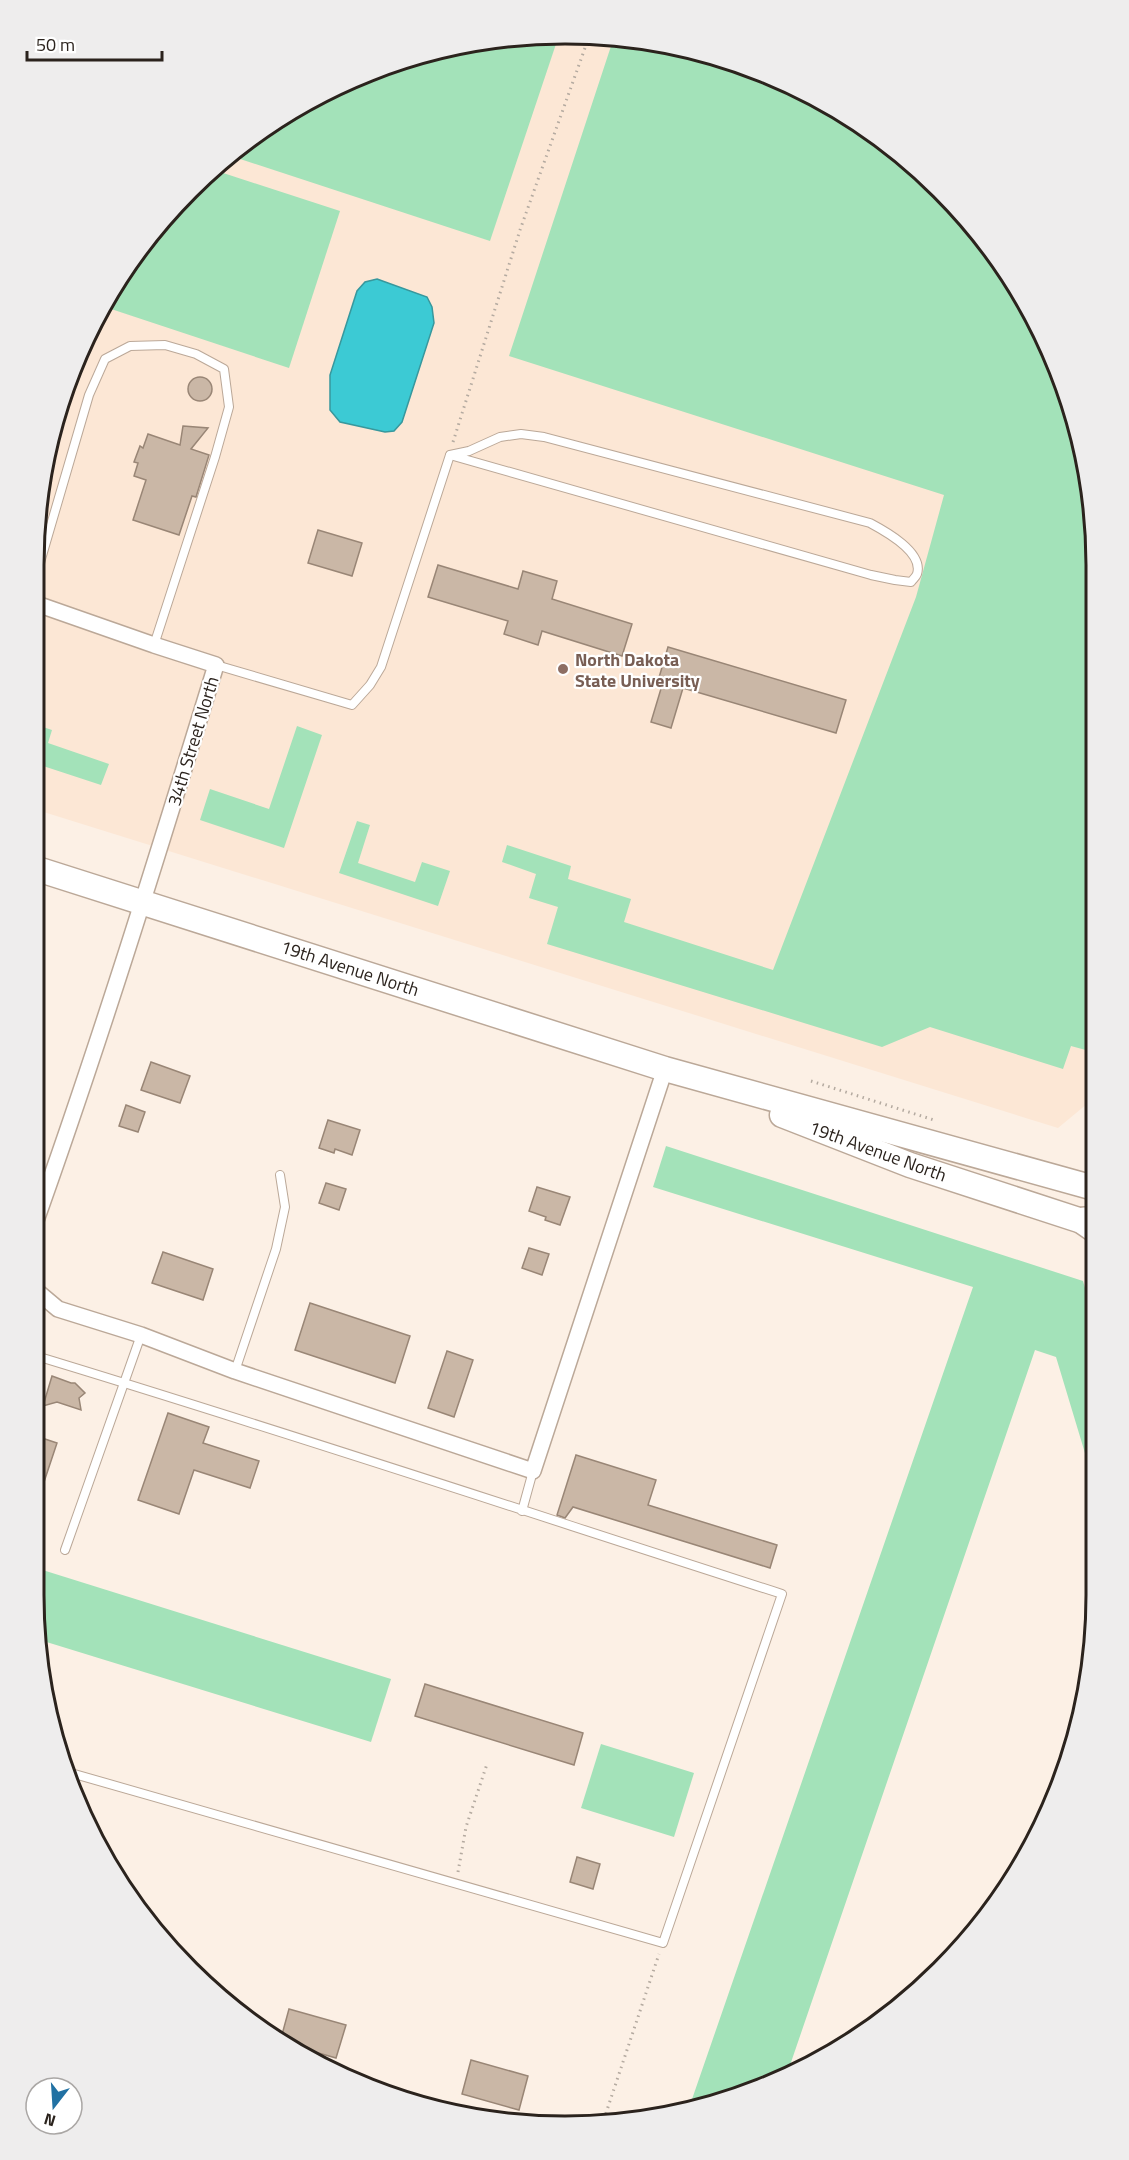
<svg xmlns="http://www.w3.org/2000/svg" width="1129" height="2160" font-family="'Titillium Web',sans-serif">
	<style>
		.built { fill: #fce7d5 }
		.green { fill: #a3e2b9 }
		.water { fill: #3ccad4; stroke: #37989d; stroke-width: 1.5 }
		.building { fill: #cab7a6; stroke: #998676; stroke-width: 1.5 }
		.lines { fill: none; stroke-linecap: round; stroke-linejoin: round }
		.lane-casing { stroke: #bba898; stroke-width: 10 }
		.street-casing { stroke: #bba898; stroke-width: 18 }
		.primary-casing { stroke: #bba898; stroke-width: 27 }
		.highway-casing { stroke: #bba898; stroke-width: 30 }
		.path { stroke: #b4aaa0; stroke-width: 3; stroke-dasharray: 1.5 4.5; stroke-linecap: butt }
		.lane { stroke: #fff; stroke-width: 8 }
		.street { stroke: #fff; stroke-width: 15 }
		.primary { stroke: #fff; stroke-width: 24 }
		.highway { stroke: #fff; stroke-width: 27 }
		.education-dot { fill: #8d6e63; stroke: #fff; stroke-width: 2 }
		.labels { text-anchor: middle; dominant-baseline: central; stroke-width: 4.5; stroke-linejoin: round; paint-order: stroke }
		.education-label { font-size: 18px; font-weight: bold; fill: #785e54; stroke: #fff; text-anchor: start }
		.street-label { font-size: 18px; fill: #2b231d; stroke: #fff }
		.rim { fill: none; stroke: #2b231d; stroke-width: 3 }
	</style>
	<rect width="100%" height="100%" fill="#fcf0e5"/>
	<path class="built" d="M600,34L702,51L800,88L915,165L986,241L1056,361L1091,495L1093,1099L1058,1128L34,809V530L51,427L88,329L143,241L214,165L299,104L394,61L495,38Z"/>
	<g class="green">
		<path d="M559,35L490,241L228,155L299,104L394,61L495,38Z"/>
		<path d="M614,37L702,51L800,88L915,165L986,241L1056,361L1091,495L1093,1052L1071,1046L1063,1069L930,1027L882,1047L547,944L558,907L529,898L536,874L502,862L507,845L571,866L568,879L631,899L624,922L773,970L916,597L944,495L509,356Z"/>
		<path d="M211,169L340,211L289,368L102,306L143,241Z"/>
		<path d="M34,724L52,730L48,743L109,764L101,785L34,763Z"/>
		<path d="M297,726L322,735L284,848L200,820L210,789L269,809Z"/>
		<path d="M357,821L370,825L358,863L415,882L422,862L450,871L438,906L339,873Z"/>
		<path d="M666,1146L1083,1281L1094,1319V1483L1056,1357L1035,1350L787,2074L768,2086L690,2105L973,1287L653,1187Z"/>
		<path d="M33,1567L391,1679L371,1742L40,1640L33,1595Z"/>
		<path d="M601,1744L694,1773L674,1837L581,1808Z"/>
	</g>
	<path class="water" d="M377,279L427,297L432,307L434,323L402,422L394,431L385,432L340,422L330,410V375L357,291L365,282Z"/>
	<g class="building">
		<circle cx="200" cy="389" r="12"/>
		<path d="M183,426L208,428L191,449L209,455L196,497L192,496L179,535L133,520L146,480L134,476L138,463L134,462L140,446L143,448L148,434L180,445Z"/>
		<path d="M318,530L362,543L352,576L308,563Z"/>
		<path d="M438,565L518,589L523,571L557,581L552,599L632,624L622,656L542,631L538,645L504,634L508,621L428,597Z"/>
		<path d="M668,647L846,700L836,733L683,688L671,728L651,722L663,682L658,681Z"/>
		<path d="M151,1062L190,1076L180,1103L141,1090Z"/>
		<path d="M126,1105L145,1112L138,1132L119,1126Z"/>
		<path d="M328,1120L360,1130L352,1155L335,1149L334,1153L319,1148Z"/>
		<path d="M326,1183L346,1189L339,1210L319,1203Z"/>
		<path d="M537,1187L570,1197L560,1225L545,1220L546,1217L529,1211Z"/>
		<path d="M529,1248L549,1254L542,1275L522,1268Z"/>
		<path d="M163,1252L213,1269L203,1300L152,1283Z"/>
		<path d="M310,1303L410,1336L395,1383L295,1350Z"/>
		<path d="M447,1351L473,1360L454,1417L428,1408Z"/>
		<path d="M52,1376L71,1383H75L85,1393L79,1398L81,1410L57,1402L43,1406Z"/>
		<path d="M168,1413L209,1427L203,1443L259,1461L250,1488L194,1470L179,1514L138,1500Z"/>
		<path d="M33,1435L57,1443L36,1506L33,1505Z"/>
		<path d="M576,1455L656,1480L648,1505L777,1545L770,1568L573,1507L565,1518L557,1515Z"/>
		<path d="M425,1684L583,1733L574,1765L415,1716Z"/>
		<path d="M577,1857L600,1864L593,1889L570,1882Z"/>
		<path d="M289,2009L346,2025L336,2058L280,2042Z"/>
		<path d="M471,2060L528,2076L519,2110L462,2094Z"/>
	</g>
	<g class="lines">
		<defs>
			<g id="lane">
				<path d="M521,434L544,437L870,523C885,531 924,552 917,574C916,577 913,579 911,582L895,580L871,575L450,455L469,451L500,437Z"/>
				<path d="M34,583L89,395L105,359L130,346L165,345L196,354L224,369L229,407L215,457L154,645"/>
				<path d="M216,665L352,705L370,685L381,667L450,455"/>
				<path d="M33,1355C284,1431 533,1514 782,1594L663,1943L64,1771"/>
				<path d="M235,1371L276,1249L285,1207L280,1175"/>
				<path d="M522,1511L533,1471"/>
				<path d="M65,1550L141,1335"/>
			</g>
			<g id="street">
				<path d="M33,1229C100,1042 158,854 216,665L154,645L34,603"/>
				<path d="M33,1288L58,1309L141,1335L235,1371L533,1471L665,1069"/>
			</g>
			<g id="primary">
				<path d="M34,868L665,1069L1094,1188"/>
				<path d="M782,1115L910,1165L1094,1225"/>
			</g>
			<path id="highway" d="M1084,1221L1094,1228"/>
		</defs>
		<use href="#lane" class="lane-casing"/>
		<use href="#street" class="street-casing"/>
		<use href="#primary" class="primary-casing"/>
		<use href="#highway" class="highway-casing"/>
		<g class="path">
			<path d="M453,442L520,230L590,34"/>
			<path d="M811,1081L934,1120"/>
			<path d="M458,1872L466,1827L487,1764"/>
			<path d="M602,2125L659,1954"/>
		</g>
		<use href="#lane" class="lane"/>
		<use href="#street" class="street"/>
		<use href="#primary" class="primary"/>
		<use href="#highway" class="highway"/>
	</g>
	<circle class="education-dot" cx="563" cy="669" r="6"/>
	<g class="labels">
		<g class="education-label">
			<text x="575" y="659">North Dakota<tspan x="575" dy="21">State University</tspan></text>
		</g>
		<g class="street-label">
			<text transform="translate(193 741) rotate(-73)">34th Street North</text>
			<text transform="translate(350 968) rotate(18)">19th Avenue North</text>
			<text transform="translate(878 1151) rotate(20)">19th Avenue North</text>
		</g>
	</g>
	<path d="M0 0H1129V2160H0ZM565 44H565A521 521 0 0 1 1086 565V1595A521 521 0 0 1 565 2116H565A521 521 0 0 1 44 1595V565A521 521 0 0 1 565 44Z" fill="#eeeded" fill-rule="evenodd"/>
	<path class="rim" d="M565 44H565A521 521 0 0 1 1086 565V1595A521 521 0 0 1 565 2116H565A521 521 0 0 1 44 1595V565A521 521 0 0 1 565 44Z"/>
	<g transform="translate(54 2106) rotate(197)"><circle r="28" fill="#ffffff" stroke="#aaa7a5" stroke-width="1.5"/>
	<path d="M0-4.5L10 22L0 15L-10 22Z" fill="#2171a3"/>
	<text y="-9" font-size="16" font-weight="bold" text-anchor="middle" fill="#2b231d">N</text>
	</g>
	<path d="M27 51v9h135v-9" fill="none" stroke="#2b231d" stroke-width="3"/>
	<text x="36" y="51" font-size="18" fill="#2b231d" stroke="#ffffff" stroke-width="4.5" paint-order="stroke">50 m</text>
</svg>
